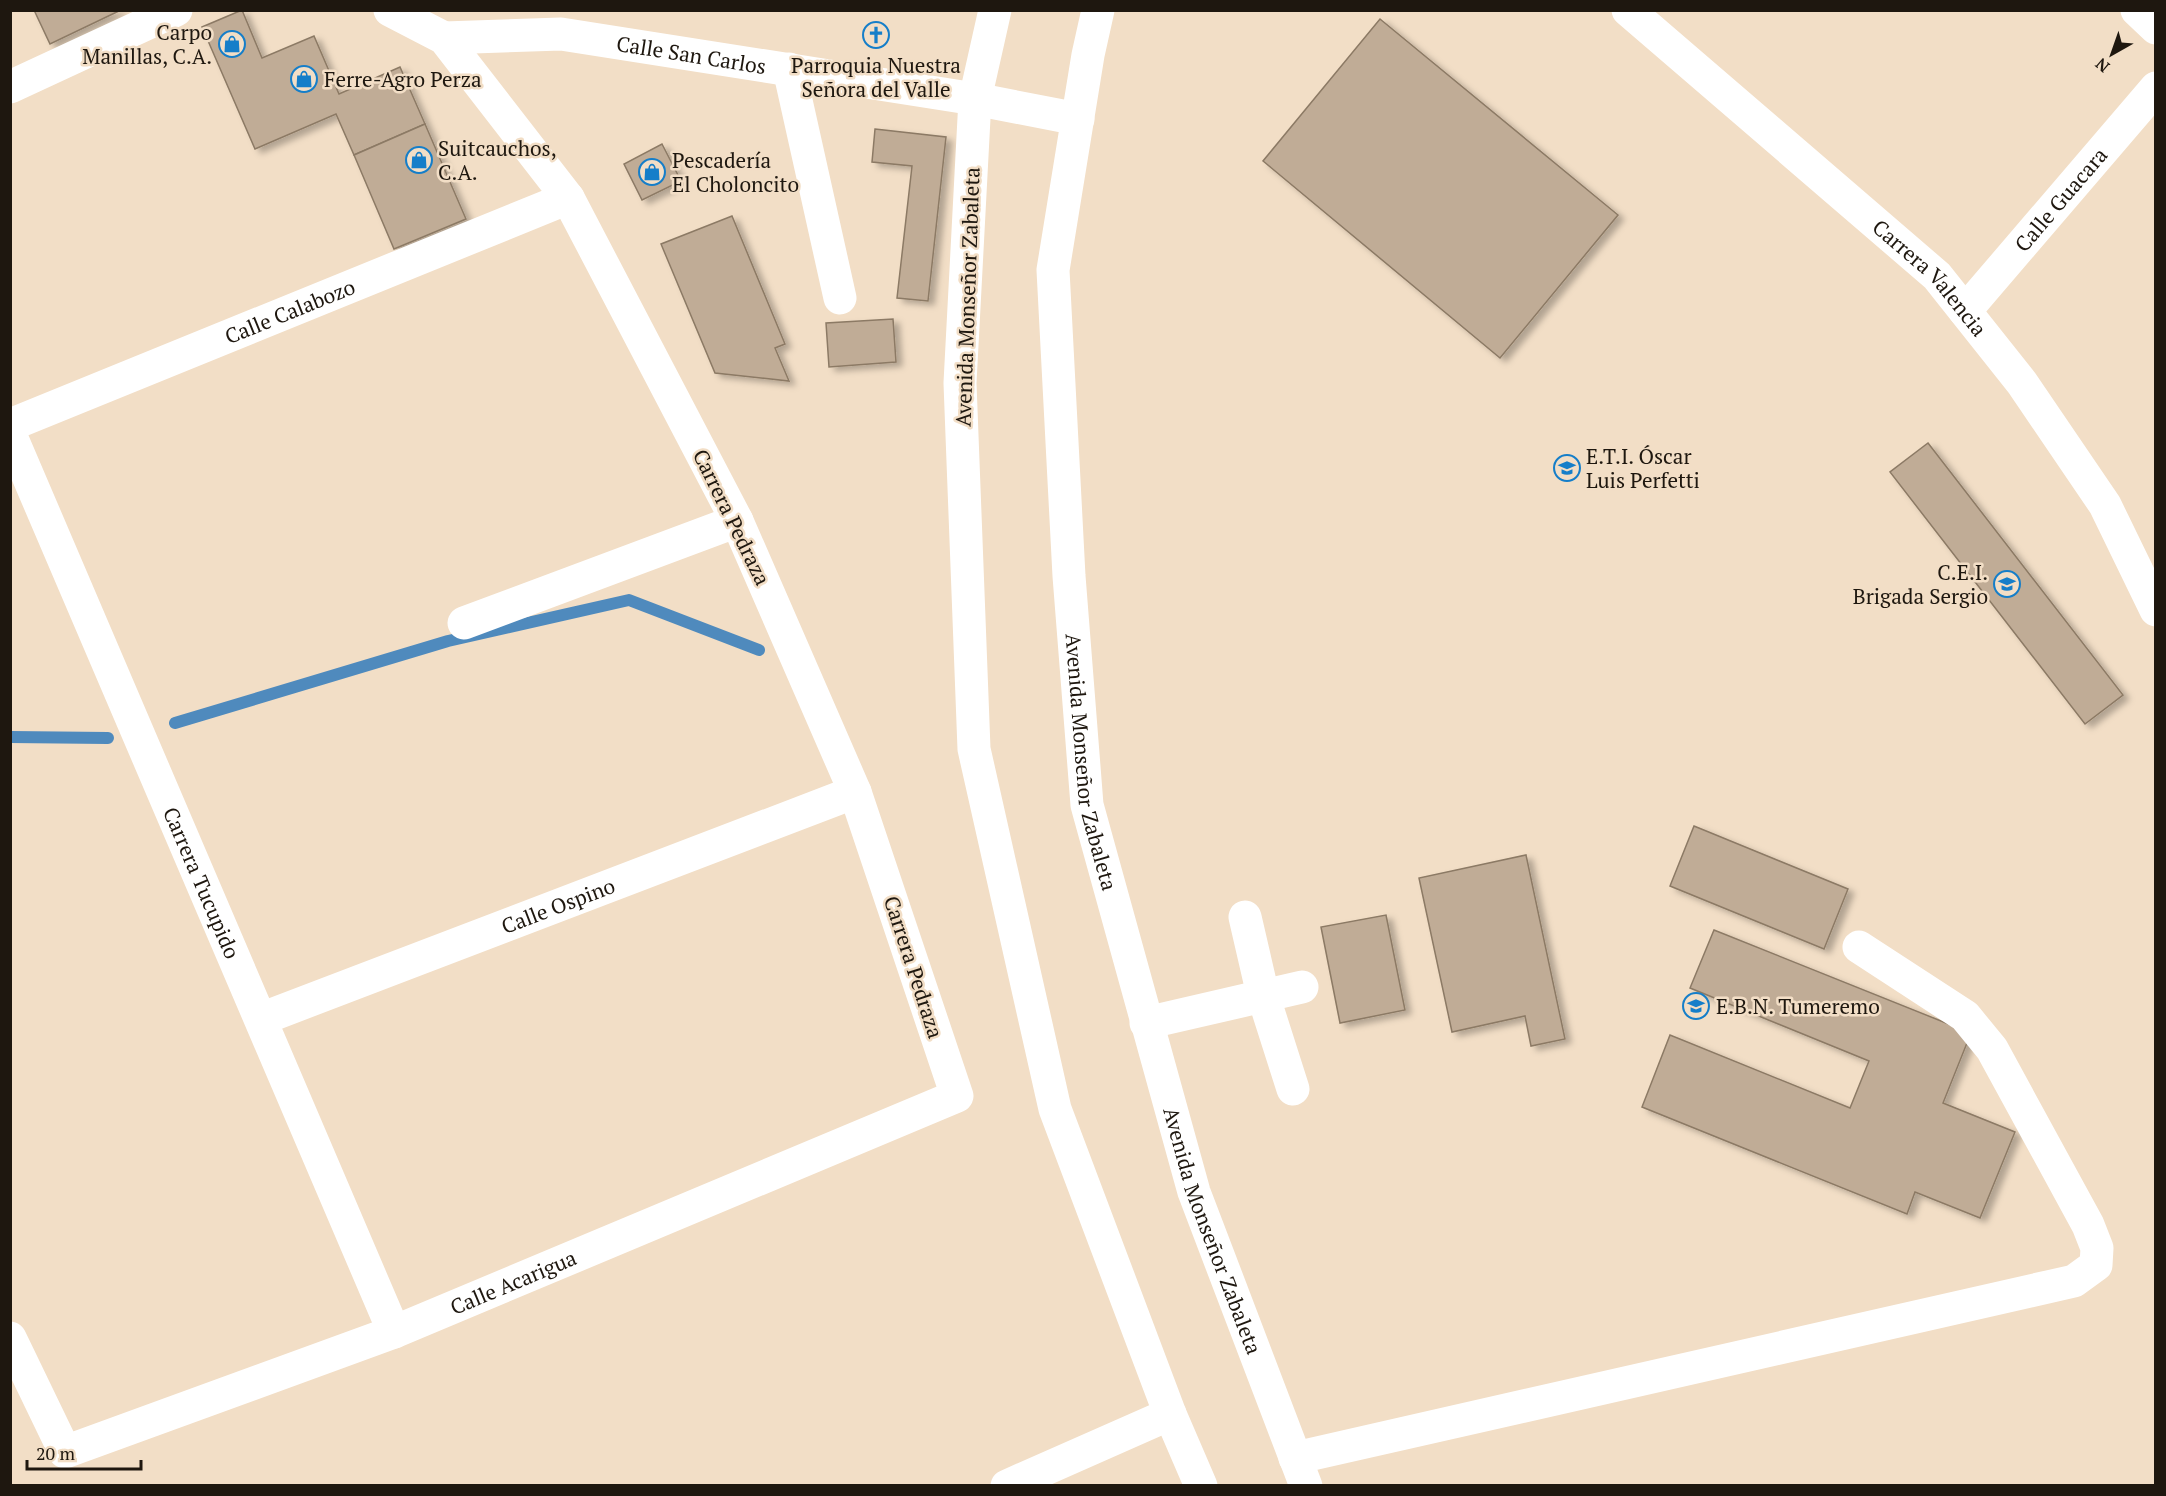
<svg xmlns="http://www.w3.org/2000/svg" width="2166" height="1496" font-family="'PT Serif',serif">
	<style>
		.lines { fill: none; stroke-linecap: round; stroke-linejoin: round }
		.stream { stroke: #4f8abd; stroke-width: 12 }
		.building { fill: #c0ac96; stroke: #8c7a65; stroke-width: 1.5; filter: url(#shadow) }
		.minor { stroke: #fff; stroke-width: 33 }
		.labels { text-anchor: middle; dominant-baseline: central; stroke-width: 5; stroke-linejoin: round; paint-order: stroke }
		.poi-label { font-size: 21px; fill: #1e170f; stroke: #f2dec6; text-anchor: start }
		.street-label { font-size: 21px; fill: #1e170f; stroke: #f2dec6 }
	</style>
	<defs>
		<filter id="shadow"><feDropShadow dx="6" dy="4" stdDeviation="3" flood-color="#0004"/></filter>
	</defs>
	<rect width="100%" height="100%" fill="#f2dec6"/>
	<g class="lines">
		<g class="stream">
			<path d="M175,723L448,641L629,600L759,650"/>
			<path d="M10,737L108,738"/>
		</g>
	</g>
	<g class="building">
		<path d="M34,10H121L50,44Z"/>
		<path d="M242,10L262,58L314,36L339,94L400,67L425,124L354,155L336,114L255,149L202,27Z"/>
		<path d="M1380,19L1618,215L1500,358L1263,161Z"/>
		<path d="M425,124L466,219L394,249L354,155Z"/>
		<path d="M875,129L946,137L928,301L897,298L912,166L872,162Z"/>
		<path d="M662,144L681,181L642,200L624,164Z"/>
		<path d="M732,216L785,344L775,348L789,381L715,373L661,244Z"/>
		<path d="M893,319L896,362L829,367L826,323Z"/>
		<path d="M1928,443L2123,695L2085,724L1890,472Z"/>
		<path d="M1694,826L1848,889L1824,949L1670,886Z"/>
		<path d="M1526,855L1565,1039L1531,1046L1525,1016L1452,1032L1419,878Z"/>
		<path d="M1386,915L1405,1010L1340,1023L1321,927Z"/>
		<path d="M1714,930L1971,1033L1943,1103L2015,1132L1980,1218L1915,1192L1907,1214L1642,1107L1670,1035L1850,1108L1869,1061L1690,988Z"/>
	</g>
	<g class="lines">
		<g class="minor">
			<path d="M995,10L975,99L960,383L974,749L1055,1109L1170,1414L1201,1486"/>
			<path id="s1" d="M1098,10L1088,55L1053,270L1069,576L1087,805L1194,1192L1306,1486"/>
			<path id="s2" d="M1628,10L1937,276L2022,383L2105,505L2156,610"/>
			<path d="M2137,10L2156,28"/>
			<path id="s3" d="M444,38L561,34L975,99L1078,119"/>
			<path d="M789,69L840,298"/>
			<path d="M10,87L176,10"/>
			<path id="s4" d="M1965,311L2156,88"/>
			<path id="s5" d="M10,425L568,198"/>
			<path id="s6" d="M10,434L394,1332"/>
			<path d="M464,623L737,521"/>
			<path d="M1245,917L1263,995L1293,1089"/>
			<path id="s7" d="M261,1019L855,792"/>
			<path d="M1146,1023L1302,987"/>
			<path id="s8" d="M10,1338L65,1452L394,1332L957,1096L855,792L737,521L568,198L444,38L390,10"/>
			<path d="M1295,1458L2074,1281L2096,1265L2097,1248L2088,1225L1992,1049L1965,1016L1859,947"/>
			<path d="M1007,1486L1170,1414"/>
		</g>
	</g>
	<defs>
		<symbol id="church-ring" viewBox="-11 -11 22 22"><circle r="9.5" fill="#f2dec6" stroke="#157ec9" stroke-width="1.5"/><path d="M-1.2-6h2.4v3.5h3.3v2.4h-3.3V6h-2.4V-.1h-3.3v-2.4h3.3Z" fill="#157ec9"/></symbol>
		<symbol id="shop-ring" viewBox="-11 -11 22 22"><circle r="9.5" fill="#f2dec6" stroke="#157ec9" stroke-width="1.5"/><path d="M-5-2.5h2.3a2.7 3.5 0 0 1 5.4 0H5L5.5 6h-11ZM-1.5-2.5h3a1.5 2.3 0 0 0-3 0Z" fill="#157ec9"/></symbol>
		<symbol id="school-ring" viewBox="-11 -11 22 22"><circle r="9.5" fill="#f2dec6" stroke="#157ec9" stroke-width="1.5"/><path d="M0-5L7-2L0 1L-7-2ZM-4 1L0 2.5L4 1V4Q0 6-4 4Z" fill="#157ec9"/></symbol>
	</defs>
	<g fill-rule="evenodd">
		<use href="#church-ring" x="861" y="20" width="30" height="30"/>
		<use href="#shop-ring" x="217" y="29" width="30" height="30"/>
		<use href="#shop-ring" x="289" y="64" width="30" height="30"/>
		<use href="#shop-ring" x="404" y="145" width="30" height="30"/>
		<use href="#shop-ring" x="637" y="157" width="30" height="30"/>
		<use href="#school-ring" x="1552" y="453" width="30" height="30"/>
		<use href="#school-ring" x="1992" y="569" width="30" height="30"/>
		<use href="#school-ring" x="1681" y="991" width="30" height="30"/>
	</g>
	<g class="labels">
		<g class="poi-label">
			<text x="212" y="32" text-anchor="end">Carpo<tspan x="212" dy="24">Manillas, C.A.</tspan></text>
			<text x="876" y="65" text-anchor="middle">Parroquia Nuestra<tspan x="876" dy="24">Señora del Valle</tspan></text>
			<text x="324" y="79">Ferre-Agro Perza</text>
			<text x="438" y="148">Suitcauchos,<tspan x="438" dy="24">C.A.</tspan></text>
			<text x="672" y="160">Pescadería<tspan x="672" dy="24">El Choloncito</tspan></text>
			<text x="1586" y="456">E.T.I. Óscar<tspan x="1586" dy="24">Luis Perfetti</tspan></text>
			<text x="1988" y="572" text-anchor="end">C.E.I.<tspan x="1988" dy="24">Brigada Sergio</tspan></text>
			<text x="1716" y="1006">E.B.N. Tumeremo</text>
		</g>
		<g class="street-label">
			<text stroke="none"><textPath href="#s3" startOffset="249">Calle San Carlos</textPath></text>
			<text stroke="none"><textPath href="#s4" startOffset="147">Calle Guacara</textPath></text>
			<text stroke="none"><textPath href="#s2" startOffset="404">Carrera Valencia</textPath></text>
			<text transform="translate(967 297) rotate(-88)">Avenida Monseñor Zabaleta</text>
			<text stroke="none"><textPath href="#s5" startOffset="302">Calle Calabozo</textPath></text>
			<text transform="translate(732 517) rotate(64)">Carrera Pedraza</text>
			<text stroke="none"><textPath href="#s1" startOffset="758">Avenida Monseñor Zabaleta</textPath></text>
			<text stroke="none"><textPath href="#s6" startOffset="488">Carrera Tucupido</textPath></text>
			<text stroke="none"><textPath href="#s7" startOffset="318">Calle Ospino</textPath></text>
			<text transform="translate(914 967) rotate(72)">Carrera Pedraza</text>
			<text stroke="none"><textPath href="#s1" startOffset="1244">Avenida Monseñor Zabaleta</textPath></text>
			<text stroke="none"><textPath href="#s8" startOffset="606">Calle Acarigua</textPath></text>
		</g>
	</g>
	<rect width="2166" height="1496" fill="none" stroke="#1e170f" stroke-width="24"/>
	<g transform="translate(2112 54) rotate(220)" stroke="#f2dec6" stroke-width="4.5" paint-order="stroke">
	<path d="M0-4.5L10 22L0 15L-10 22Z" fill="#1e170f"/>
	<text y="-9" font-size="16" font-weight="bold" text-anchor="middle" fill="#1e170f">N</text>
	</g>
	<path d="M27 1460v9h114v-9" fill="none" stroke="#1e170f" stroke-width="3"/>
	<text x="36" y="1460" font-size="18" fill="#1e170f" stroke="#f2dec6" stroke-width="4.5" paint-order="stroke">20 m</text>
</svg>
